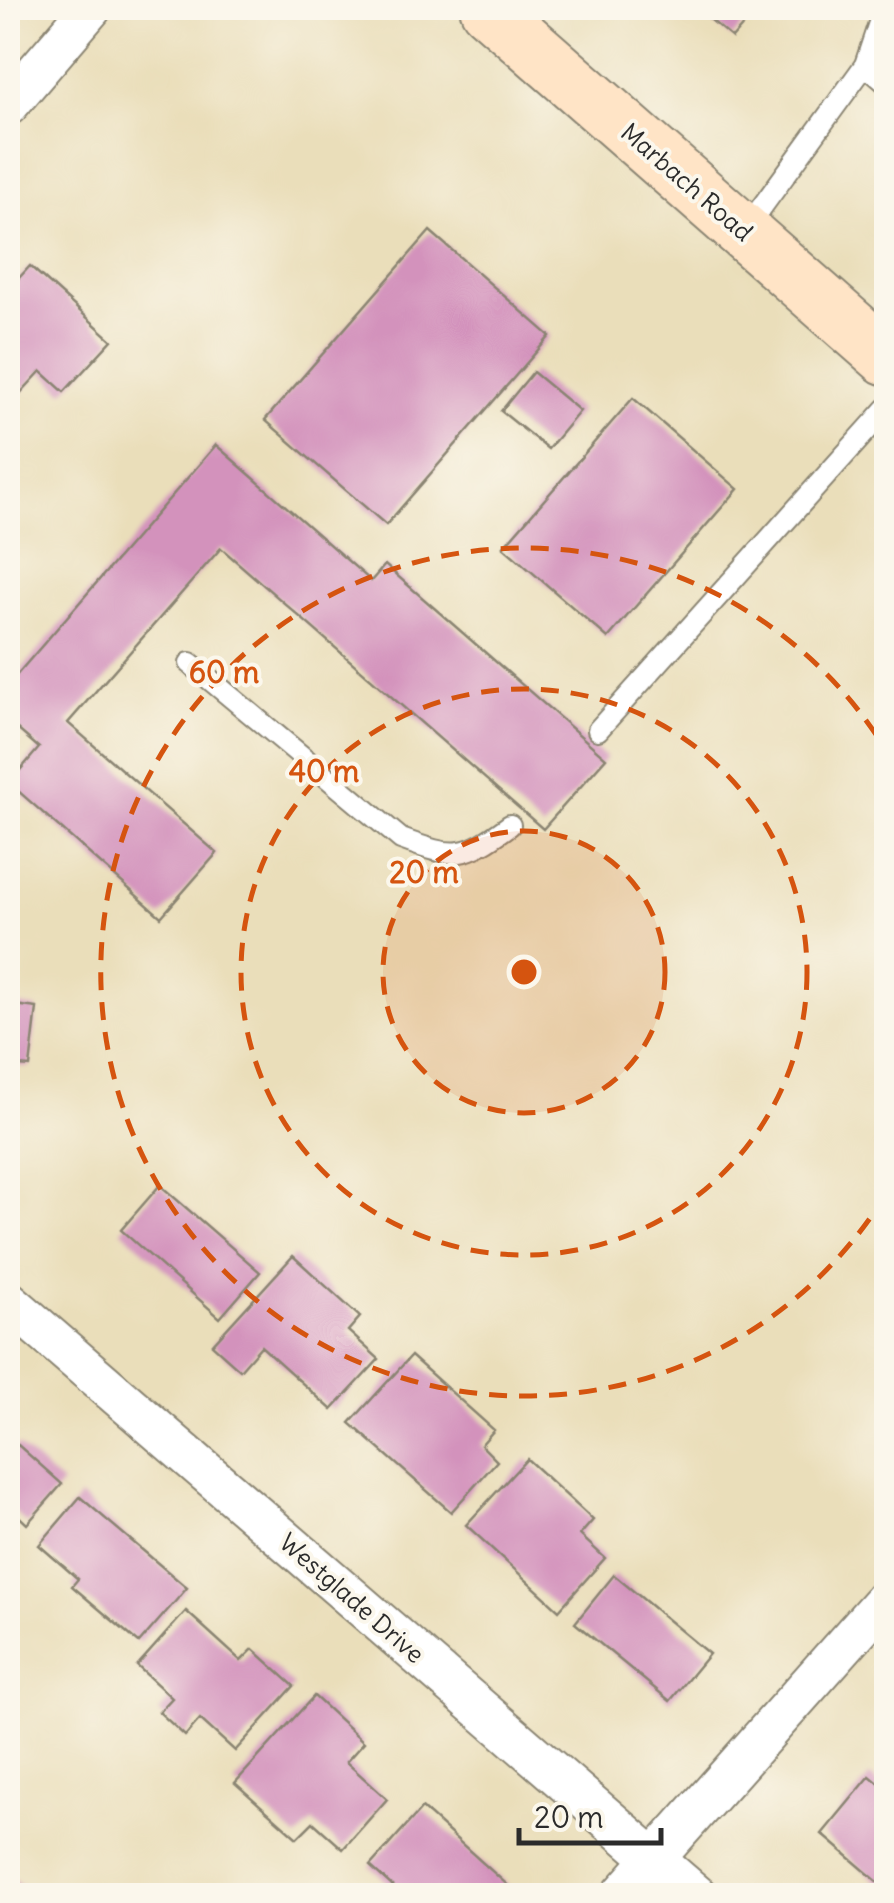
<svg xmlns="http://www.w3.org/2000/svg" width="894" height="1903" font-family="Delius,sans-serif">
	<style>
		.building { fill: #d392bc }
		.lines { fill: none; stroke-linecap: round; stroke-linejoin: round }
		.lane-casing { stroke: #8a8472; stroke-width: 24 }
		.street-casing { stroke: #8a8472; stroke-width: 44 }
		.secondary-casing { stroke: #8a8472; stroke-width: 59 }
		.lane { stroke: #fff; stroke-width: 20 }
		.street { stroke: #fff; stroke-width: 40 }
		.secondary { stroke: #ffe4c6; stroke-width: 55 }
		.ring { fill: none; stroke: #d5540f; stroke-width: 5; stroke-dasharray: 18 12 }
		.labels { text-anchor: middle; dominant-baseline: central; stroke-width: 8; stroke-linejoin: round; paint-order: stroke }
		.street-label { font-size: 25px; fill: #2b2b2b; stroke: #fbf7ec }
		.centre { fill: #d5540f; stroke: #fbf7ec; stroke-width: 5 }
		.ring-label { font-size: 30px; text-anchor: middle; font-weight: bold; fill: #d5540f; stroke: #fbf7ec; stroke-width: 8; stroke-linejoin: round; paint-order: stroke }
	</style>
	<rect width="100%" height="100%" fill="#fbf7ec"/>
	<filter id="ink" filterUnits="userSpaceOnUse"><feTurbulence type="fractalNoise" baseFrequency=".01" numOctaves="2"/><feDisplacementMap in="SourceGraphic" scale="20" xChannelSelector="R" yChannelSelector="G"/><feConvolveMatrix kernelMatrix="1 2 1 2 8 2 1 2 1" color-interpolation-filters="sRGB"/></filter>
	<filter id="wash" filterUnits="userSpaceOnUse"><feTurbulence type="fractalNoise" baseFrequency=".0048" numOctaves="4" result="noise"/><feDisplacementMap in="SourceGraphic" scale="40" xChannelSelector="R" yChannelSelector="G"/><feGaussianBlur stdDeviation="2.25" result="paint"/><feColorMatrix in="noise" values="0 0 0 0 0 0 0 0 0 0 0 0 0 0 0 0 0 1.4 0 .05"/><feComposite in="paint" operator="in"/></filter>
	<g filter="url(#wash)">
		<rect width="100%" height="100%" fill="#eadeba"/>
		<g id="blocks">
			<g class="building">
				<path d="M697,8H758L732,38Z"/>
				<path d="M430,231L550,336L386,525L265,420Z"/>
				<path d="M30,266L112,340L64,392L41,371L14,400L8,394V290Z"/>
				<path d="M533,372L580,411L548,449L501,411Z"/>
				<path d="M633,398L738,489L608,638L503,547Z"/>
				<path d="M216,445L371,581L385,565L606,758L543,829L221,548L68,723L217,853L161,917L9,783L39,748L8,721V685Z"/>
				<path d="M8,1004L37,1008L30,1067L8,1065Z"/>
				<path d="M160,1185L260,1272L220,1318L121,1230Z"/>
				<path d="M293,1256L360,1317L348,1331L379,1359L332,1410L261,1346L240,1370L212,1345Z"/>
				<path d="M411,1356L494,1430L481,1445L497,1461L451,1512L350,1423Z"/>
				<path d="M18,1445L62,1484L27,1524L8,1506V1457Z"/>
				<path d="M527,1459L593,1520L580,1535L605,1558L559,1610L466,1525Z"/>
				<path d="M80,1497L187,1588L139,1643L72,1586L78,1579L39,1545Z"/>
				<path d="M614,1575L709,1654L670,1701L575,1623Z"/>
				<path d="M186,1611L241,1661L253,1649L294,1686L235,1751L200,1719L185,1736L159,1712L172,1698L137,1666Z"/>
				<path d="M314,1696L364,1742L346,1762L387,1799L343,1849L313,1822L297,1838L235,1783Z"/>
				<path d="M870,1776L886,1789V1889L822,1834Z"/>
				<path d="M422,1808L513,1890L507,1896H403L370,1866Z"/>
				<path d="M8,1873L32,1896H8Z"/>
			</g>
		</g>
	</g>
	<g filter="url(#ink)">
		<use href="#blocks" fill-opacity="0" stroke="#8a8472" stroke-width="2.5"/>
		<g class="lines">
			<defs>
				<g id="lane">
					<path d="M865,65L886,83"/>
					<path d="M745,230L865,65L884,8"/>
					<path d="M190,663L401,839C455,859 464,859 510,825"/>
					<path d="M598,730L886,409"/>
				</g>
				<g id="street">
					<path d="M8,105L91,8"/>
					<path d="M8,1301L697,1896"/>
					<path d="M621,1896L886,1598"/>
				</g>
				<path id="secondary" d="M488,8L886,357"/>
			</defs>
			<use href="#lane" class="lane-casing"/>
			<use href="#street" class="street-casing"/>
			<use href="#secondary" class="secondary-casing"/>
			<use href="#lane" class="lane"/>
			<use href="#street" class="street"/>
			<use href="#secondary" class="secondary"/>
		</g>
	</g>
	<circle cx="524" cy="972" r="141" fill="#d5540f" fill-opacity=".12"/>
	<g class="ring">
		<circle cx="524" cy="972" r="141"/>
		<circle cx="524" cy="972" r="283"/>
		<path d="M886 1194A424 424 0 1 1 886 750"/>
	</g>
	<g class="labels">
		<g class="street-label">
			<text transform="translate(687 182) rotate(41)">Marbach Road</text>
			<text transform="translate(352 1598) rotate(41)">Westglade Drive</text>
		</g>
	</g>
	<circle cx="524" cy="972" r="15" class="centre"/>
	<g class="ring-label">
		<text x="224" y="683">60 m</text>
		<text x="324" y="782">40 m</text>
		<text x="424" y="883">20 m</text>
	</g>
	<rect width="894" height="1903" fill="none" stroke="#fbf7ec" stroke-width="40"/>
	<path d="M519 1828v15h142v-15" fill="none" stroke="#2b2b2b" stroke-width="5"/>
	<text x="534" y="1828" font-size="30" fill="#2b2b2b" stroke="#fbf7ec" stroke-width="8" paint-order="stroke">20 m</text>
</svg>
